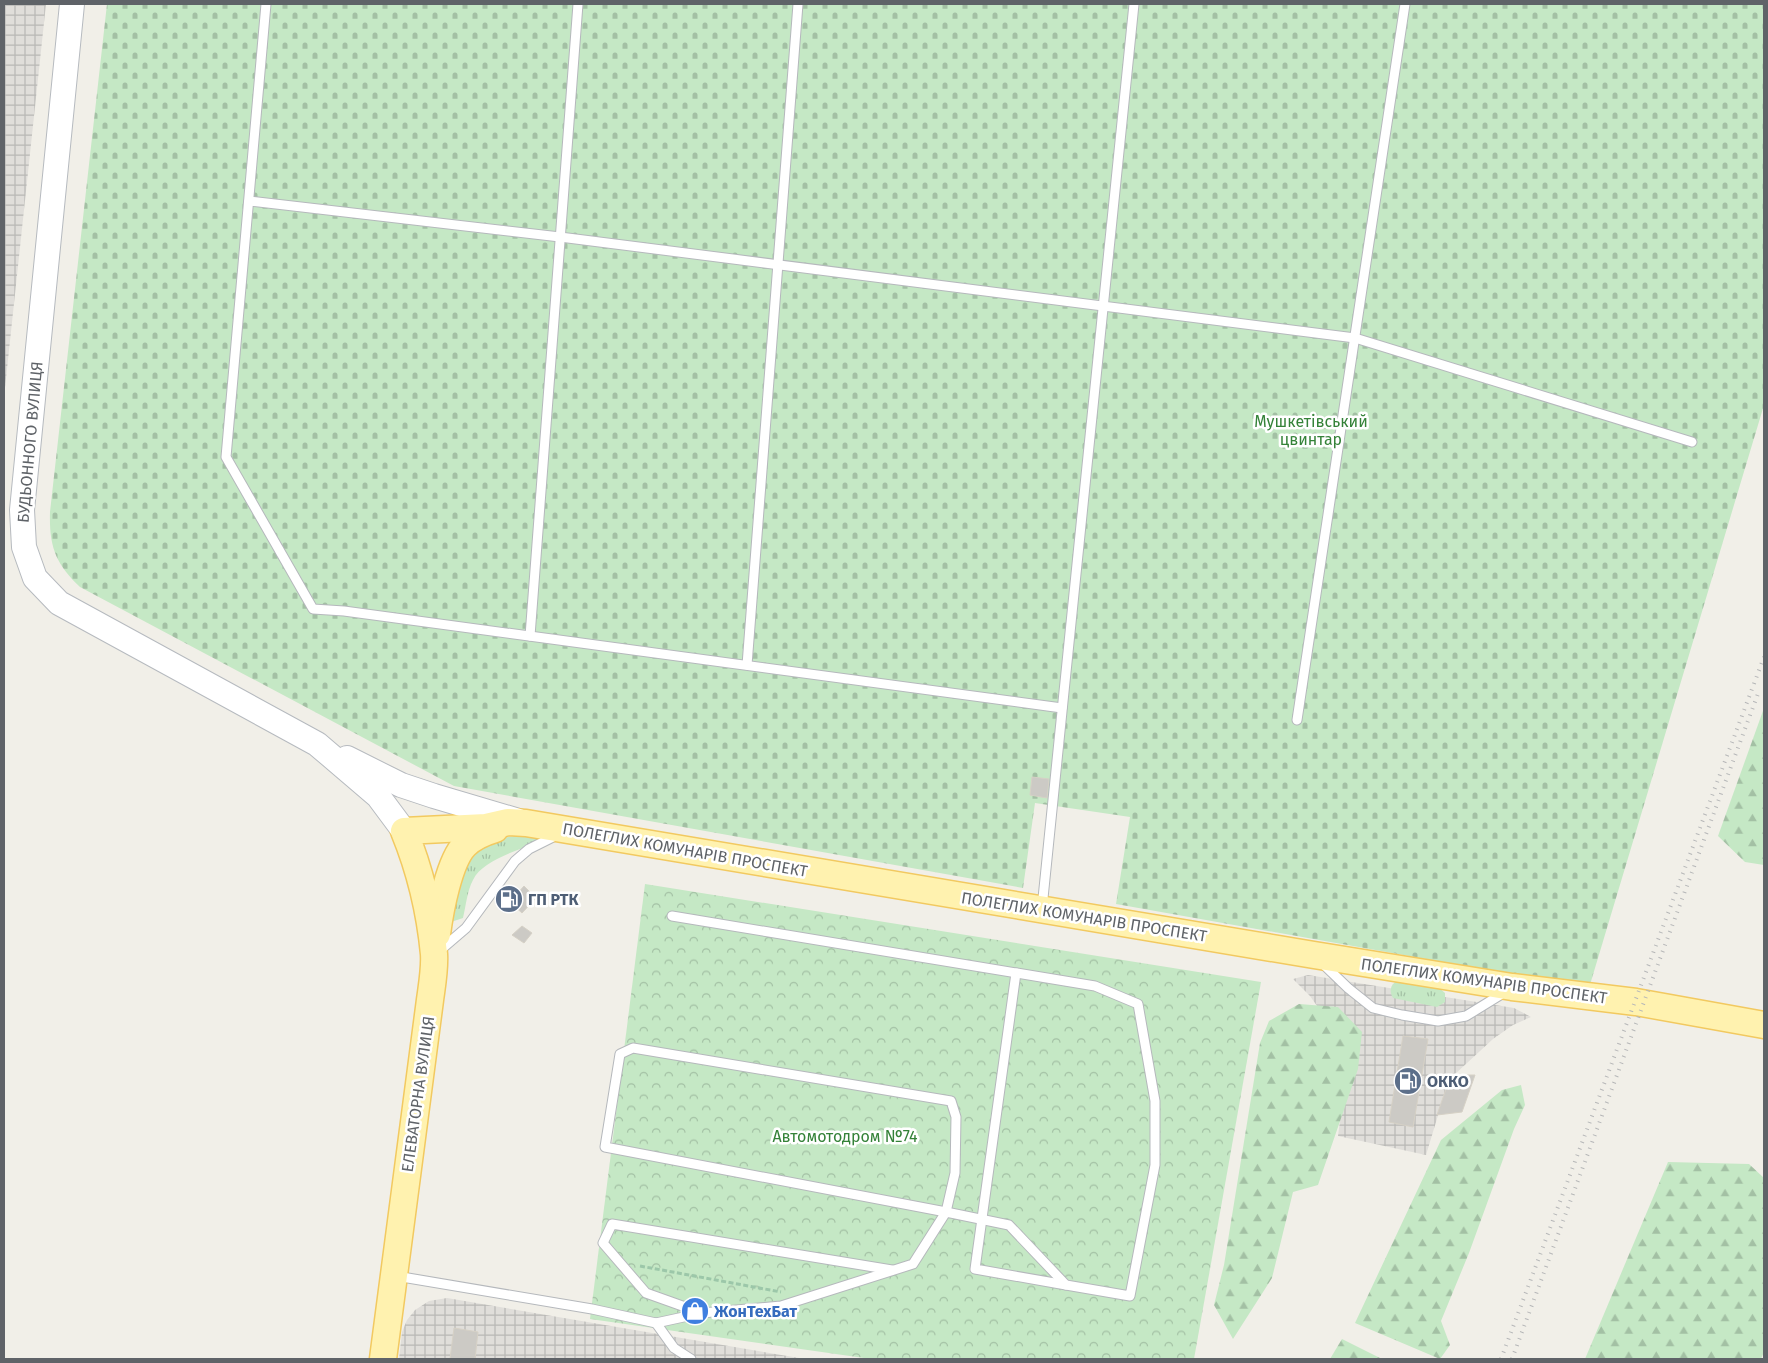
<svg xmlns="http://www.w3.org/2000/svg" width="1768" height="1363" font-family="'Fira Sans',sans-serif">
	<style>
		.industrial { fill: url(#industrial-grid) }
		.grass { fill: url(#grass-tufts) }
		.forest { fill: url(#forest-firs) }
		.cemetery { fill: url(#cemetery-stones) }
		.park { fill: url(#park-crowns) }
		.building { fill: #cccac5; stroke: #d6d1c6 }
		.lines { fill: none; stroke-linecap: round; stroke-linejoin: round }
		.lane-casing { stroke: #b5b8bc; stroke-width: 11 }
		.secondary-casing { stroke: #b6babf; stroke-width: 26 }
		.primary-casing { stroke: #f2c960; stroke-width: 29 }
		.path { stroke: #9cc7a9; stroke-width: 3; stroke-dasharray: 5 2.5; stroke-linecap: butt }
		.lane { stroke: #fff; stroke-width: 9 }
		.secondary { stroke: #fff; stroke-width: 24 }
		.primary { stroke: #fff2af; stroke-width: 26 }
		.rail { stroke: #b6b7b8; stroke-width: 4; stroke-dasharray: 1 6; stroke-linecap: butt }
		.labels { text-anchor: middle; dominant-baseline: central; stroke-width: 5; stroke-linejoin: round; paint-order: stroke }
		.park-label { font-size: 16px; fill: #348238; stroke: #fff }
		.street-label { font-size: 16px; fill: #5f6368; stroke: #fff }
		.service-label { font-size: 16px; font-weight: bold; fill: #4e5e75; stroke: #fff; text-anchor: start }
		.shop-label { font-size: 16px; font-weight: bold; fill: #366cbe; stroke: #fff; text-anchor: start }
	</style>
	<defs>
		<pattern id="industrial-grid" width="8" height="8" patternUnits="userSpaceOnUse" patternTransform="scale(1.25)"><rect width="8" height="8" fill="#e0deda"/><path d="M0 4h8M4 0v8" fill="none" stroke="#b9b8b5"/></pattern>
		<pattern id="grass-tufts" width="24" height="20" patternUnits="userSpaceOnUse" patternTransform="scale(1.25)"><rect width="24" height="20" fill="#c5e8c5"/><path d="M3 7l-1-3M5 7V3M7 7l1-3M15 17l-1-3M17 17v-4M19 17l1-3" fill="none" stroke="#a3c0a4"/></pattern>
		<pattern id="forest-firs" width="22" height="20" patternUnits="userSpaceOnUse" patternTransform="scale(1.25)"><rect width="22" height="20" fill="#c5e8c5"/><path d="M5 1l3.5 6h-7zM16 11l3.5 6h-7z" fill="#a3c0a4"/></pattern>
		<pattern id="cemetery-stones" width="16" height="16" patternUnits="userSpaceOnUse" patternTransform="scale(1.25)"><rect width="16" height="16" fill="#c5e8c5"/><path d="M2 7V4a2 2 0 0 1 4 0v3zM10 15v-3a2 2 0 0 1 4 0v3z" fill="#a3c0a4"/></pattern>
		<pattern id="park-crowns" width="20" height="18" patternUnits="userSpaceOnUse" patternTransform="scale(1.25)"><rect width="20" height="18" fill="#c5e8c5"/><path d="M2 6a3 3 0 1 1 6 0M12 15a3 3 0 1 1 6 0" fill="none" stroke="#a3c0a4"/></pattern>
	</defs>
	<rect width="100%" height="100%" fill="#f1efe8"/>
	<g class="industrial">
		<path d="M4,4H46L4,397Z"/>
		<path d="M1308,975L1514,1008L1531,1017L1513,1025L1493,1039L1454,1075L1446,1089L1426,1155L1338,1136L1344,1091L1322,1013L1310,996L1293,979Z"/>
		<path d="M447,1298L805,1359H399L402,1332L407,1320L415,1310L429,1301Z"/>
	</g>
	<g class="grass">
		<path d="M528,834L550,838C529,847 483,858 473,880C467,891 466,906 463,918L451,922L458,881L481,841Z"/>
		<path d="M1397,981L1439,988L1445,993V1002L1437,1007L1393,998C1389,991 1390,985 1397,981Z"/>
	</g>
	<g class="forest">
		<path d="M1764,708V865L1745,862L1718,836Z"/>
		<path d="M1299,1004L1338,1007L1362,1032L1358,1069L1318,1185L1293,1192L1272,1278L1233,1339L1214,1305L1224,1265L1260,1043L1269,1021Z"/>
		<path d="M1521,1085L1525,1105L1514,1129L1469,1253L1441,1321L1450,1345L1440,1359L1355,1323L1441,1140L1502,1090Z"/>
		<path d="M1668,1162L1749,1164L1764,1178V1352L1761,1359H1585Z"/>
		<path d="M1342,1339L1382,1359H1330Z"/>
	</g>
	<path class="cemetery" d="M107,4H1764V405L1589,988L1116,904L1130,817L1035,803L1023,888L454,786L80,587C56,564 49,547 50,512Z"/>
	<path class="park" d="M645,884L1261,982L1194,1359H871L590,1319Z"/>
	<g class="building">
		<path d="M1032,777L1049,779L1047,798L1030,795Z"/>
		<path d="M524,886L536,898L522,913L510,902Z"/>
		<path d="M522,926L532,933L524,943L512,935Z"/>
		<path d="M1403,1036L1428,1039L1413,1127L1389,1122Z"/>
		<path d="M1454,1075H1475L1462,1112L1437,1115L1446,1089Z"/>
		<path d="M454,1328L478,1332L475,1359H450Z"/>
	</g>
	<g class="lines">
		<defs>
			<g id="lane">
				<path d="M266,4L226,457L313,609L344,611L1062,708"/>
				<path d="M249,201L560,237L1355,338L1692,442"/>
				<path d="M530,636L578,4"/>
				<path d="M747,665L798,4"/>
				<path d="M1297,720L1405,4"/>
				<path d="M1042,908L1134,4"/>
				<path d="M438,952L466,928L515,861L529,849L557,835"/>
				<path d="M1321,962L1348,988L1373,1008L1402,1015L1438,1021L1466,1016L1505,992"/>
				<path d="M1016,973L975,1269L1066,1285"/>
				<path d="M633,1048L951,1101L956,1117L955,1173L946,1212L605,1147L620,1054Z"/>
				<path d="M396,1276L592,1309L656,1323L702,1313L781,1306L913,1264L946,1212L1009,1225L1066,1285L1130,1296L1155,1165V1101L1138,1004L1095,986L672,916"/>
				<path d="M702,1313L646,1293L603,1243L612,1224L892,1270"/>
				<path d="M656,1323L674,1348L691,1359"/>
			</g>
			<g id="secondary">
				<path d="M72,4L22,510L24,547L35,578L59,603L317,744L378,796L404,831"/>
				<path d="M347,758L401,785L434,796L522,822"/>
			</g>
			<g id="primary">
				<path d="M437,934C440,911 449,861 465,845C473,837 485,832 495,829"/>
				<path d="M383,1359L430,1000C432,985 435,969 434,954C430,912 420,870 404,831L486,827L508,822L526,823L1314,955L1512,987L1636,1002L1764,1025"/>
			</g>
		</defs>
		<use href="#lane" class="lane-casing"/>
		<use href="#secondary" class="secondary-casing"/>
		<use href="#primary" class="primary-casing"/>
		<path class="path" d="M640,1266L781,1292"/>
		<use href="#lane" class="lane"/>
		<use href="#secondary" class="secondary"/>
		<use href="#primary" class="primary"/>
		<g class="rail">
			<path d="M1501,1359L1764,657"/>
			<path d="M1512,1359L1759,691"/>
		</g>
	</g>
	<defs>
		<symbol id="fuel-disc" viewBox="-11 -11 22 22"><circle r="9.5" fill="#5c6f8a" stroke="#fff"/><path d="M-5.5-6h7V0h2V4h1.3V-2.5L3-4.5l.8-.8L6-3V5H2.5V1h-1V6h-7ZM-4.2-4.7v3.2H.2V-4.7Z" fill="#fff"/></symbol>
		<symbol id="shop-disc" viewBox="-11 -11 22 22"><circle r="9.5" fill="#3f7fe0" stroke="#fff"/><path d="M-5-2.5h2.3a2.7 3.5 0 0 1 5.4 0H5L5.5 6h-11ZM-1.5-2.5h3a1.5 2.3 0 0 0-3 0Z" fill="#fff"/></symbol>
	</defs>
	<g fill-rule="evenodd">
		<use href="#fuel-disc" x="493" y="883" width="32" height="32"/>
		<use href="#fuel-disc" x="1392" y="1065" width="32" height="32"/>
		<use href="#shop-disc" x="679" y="1295" width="32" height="32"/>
	</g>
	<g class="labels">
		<g class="park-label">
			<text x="1311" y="421">Мушкетівський<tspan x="1311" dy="18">цвинтар</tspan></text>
			<text x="845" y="1136">Автомотодром №74</text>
		</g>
		<g class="street-label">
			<text transform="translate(30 442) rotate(-85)">БУДЬОННОГО ВУЛИЦЯ</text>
			<text transform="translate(685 850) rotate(10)">ПОЛЕГЛИХ КОМУНАРІВ ПРОСПЕКТ</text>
			<text transform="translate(1084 917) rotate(9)">ПОЛЕГЛИХ КОМУНАРІВ ПРОСПЕКТ</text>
			<text transform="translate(1484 981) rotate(8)">ПОЛЕГЛИХ КОМУНАРІВ ПРОСПЕКТ</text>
			<text transform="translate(418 1094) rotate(-82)">ЕЛЕВАТОРНА ВУЛИЦЯ</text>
		</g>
		<g class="service-label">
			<text x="528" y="899">ГП РТК</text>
			<text x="1427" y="1081">ОККО</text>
		</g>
		<g class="shop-label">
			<text x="714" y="1311">ЖонТехБат</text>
		</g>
	</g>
	<rect width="1768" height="1363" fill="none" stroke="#5f6368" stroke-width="10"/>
</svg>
